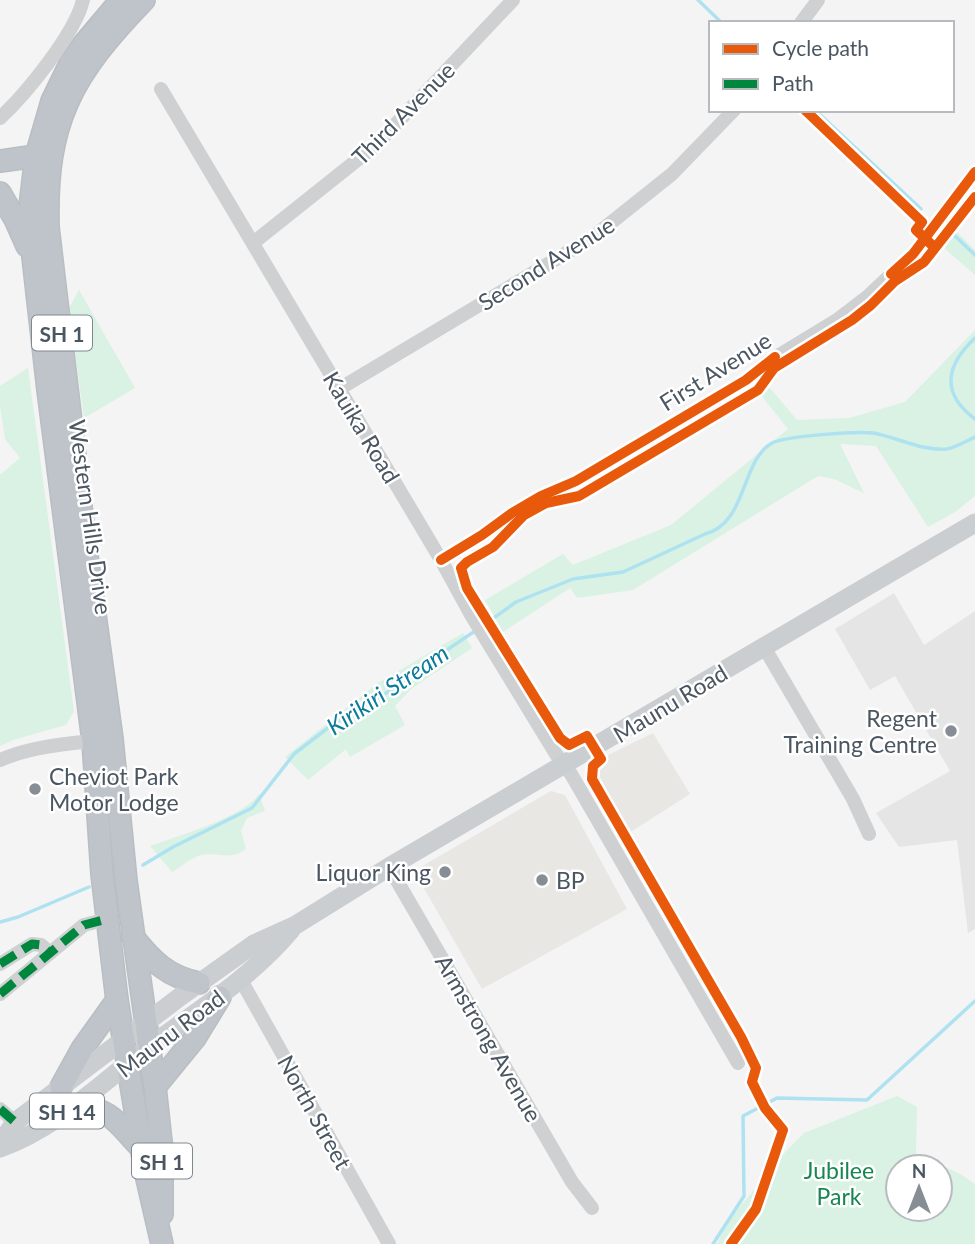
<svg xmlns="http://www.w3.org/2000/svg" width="975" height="1244" font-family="Lato,sans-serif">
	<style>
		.commercial { fill: #e8e7e3 }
		.education { fill: #e6e5e6 }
		.green { fill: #d9f2e3; fill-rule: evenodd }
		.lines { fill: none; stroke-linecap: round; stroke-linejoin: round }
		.stream { stroke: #aee2f0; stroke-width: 3.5 }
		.highway-casing { stroke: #b9bec3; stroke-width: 24 }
		.minor { stroke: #ced0d2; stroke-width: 14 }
		.major { stroke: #caced1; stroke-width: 19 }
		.highway { stroke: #bec4c9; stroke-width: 21 }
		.quiet { stroke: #00873e; stroke-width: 9; stroke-dasharray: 18 9; stroke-linecap: butt }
		.cycleway-casing { stroke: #fff; stroke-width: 15 }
		.cycleway { stroke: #e8590c; stroke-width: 10 }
		.poi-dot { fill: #868d94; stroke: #fff; stroke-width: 2.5 }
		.labels { text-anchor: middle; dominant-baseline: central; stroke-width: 5; stroke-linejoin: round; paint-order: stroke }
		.shield { fill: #fff; stroke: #808990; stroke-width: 2 }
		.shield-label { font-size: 21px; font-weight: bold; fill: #4a5661 }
		.street-label { font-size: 23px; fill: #4a5661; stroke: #fff }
		.poi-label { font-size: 23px; fill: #4a5661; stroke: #fff; text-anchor: end }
		.park-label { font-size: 23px; fill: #17864f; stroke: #fff }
		.water-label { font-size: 24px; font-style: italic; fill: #0c7c9b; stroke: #fff }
	</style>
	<rect width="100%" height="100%" fill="#f4f4f4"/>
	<g class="commercial">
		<path d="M653,733L690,794L629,833L595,777L600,759Z"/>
		<path d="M551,791L565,795L627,909L482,989L414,871Z"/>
	</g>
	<path class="education" d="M894,593L924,645L975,611V929L968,933L957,840L899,847L876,813L950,771L895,676L870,690L835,629Z"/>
	<g class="green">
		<path d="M955,230L975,250V275L942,246Z"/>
		<path d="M79,290L135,388L84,418L69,308Z"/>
		<path d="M975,330V496L955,512L928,527L876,446L840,444L864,493L834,479L818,476L633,590L577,598L570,588L503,632L485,600L563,554L573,565L671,525L788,429L760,394L770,388L797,420L849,418L905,402Z"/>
		<path d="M28,368L74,711L66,725L13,740L0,746V475L20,458L5,439L0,406V386Z"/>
		<path d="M463,633L472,648L411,689L395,706L405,725L350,757L346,749L308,780L285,757L378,683Z"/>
		<path d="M259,794L265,811L247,818L241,831L246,849C231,861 218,852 202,855C193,856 181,867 172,872L150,846C179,835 242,818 259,794Z"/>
		<path d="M897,1096L917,1107L916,1153L962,1175L975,1184V1244H717L728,1221L788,1149L804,1133ZM898,1167H940V1209H898Z"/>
	</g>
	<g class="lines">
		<g class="stream">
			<path d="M698,0L722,23"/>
			<path d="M815,110L921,209"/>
			<path d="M954,235L975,255"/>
			<path d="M975,338C946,365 940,393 975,419"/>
			<path d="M481,627L516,602L573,579L623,572L705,534C747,524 741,460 772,443C786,436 857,431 873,433C897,437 921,451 946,449C955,448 966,441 975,437"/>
			<path d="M143,865L173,847L252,808L294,754L333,724L422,672L432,660L475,631"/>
			<path d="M0,922L18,917L89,887"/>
			<path d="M713,1244L744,1196L743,1116L777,1098L867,1100L975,1001"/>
		</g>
		<defs>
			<g id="highway">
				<path d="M121,0L83,45L70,64L52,101L36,156L30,207L31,239L48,390L93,741L102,874L117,1000L145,1170L162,1244"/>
				<path d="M144,0C72,75 45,120 48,227L86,549L112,739L126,881L155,1087L162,1151V1214"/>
				<path d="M0,161L36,156"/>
				<path d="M0,193L15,219L27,246"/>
				<path d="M133,937C152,961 168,977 199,983"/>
				<path d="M61,1087L82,1049L117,1000"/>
				<path d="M155,1087L195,1038L220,997"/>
				<path d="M74,1106C113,1109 116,1122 141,1148"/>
			</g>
		</defs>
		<use href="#highway" class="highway-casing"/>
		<g class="minor">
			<path d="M801,23L818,0"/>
			<path d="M161,89L441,560L470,613L556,754L571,774L738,1063"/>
			<path d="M0,118C26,94 75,34 83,0"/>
			<path d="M253,243L376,145L513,0"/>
			<path d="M339,389L593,237L672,174L734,110"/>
			<path d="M441,560L482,535L512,513L541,496L576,481L746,380L768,362L837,320L867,297L913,254L975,172"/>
			<path d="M764,647L853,799L869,834"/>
			<path d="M0,760C33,746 66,744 101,740"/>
			<path d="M389,867L572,1182L592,1208"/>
			<path d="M0,964L32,944L41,945L50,953"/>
			<path d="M241,980L389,1244"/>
			<path d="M0,994L84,925L107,919"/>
			<path d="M0,1109L15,1122"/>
		</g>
		<g class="major">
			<path d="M0,1144L15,1122L181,996L254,944L294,926L389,867L975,523"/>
			<path d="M0,1148C56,1128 99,1085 146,1049C197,1011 250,979 291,930"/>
		</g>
		<use href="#highway" class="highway"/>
		<g class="quiet">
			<path d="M0,964L32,944L41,945L50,953"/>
			<path d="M0,994L84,925L107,919"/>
			<path d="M0,1109L15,1122"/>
		</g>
		<defs>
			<g id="cycleway">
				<path d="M805,110L922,222L916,230L933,246"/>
				<path d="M891,274L913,254L975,172"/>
				<path d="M441,560L482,535L512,513L541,496L576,481L746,380L775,357"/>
				<path d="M731,1244L756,1209L783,1130L765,1108L752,1082L756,1068L741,1037L592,779L593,766L601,759L587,736L569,745L560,738L467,588L461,568L467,562L493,547L524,515L546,503L579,496L758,390L774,368L852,320L871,305L895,281L924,262L975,197"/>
			</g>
		</defs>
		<use href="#cycleway" class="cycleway-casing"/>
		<use href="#cycleway" class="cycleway"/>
	</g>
	<g class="poi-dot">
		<circle cx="951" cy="731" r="7"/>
		<circle cx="35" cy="789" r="7"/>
		<circle cx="445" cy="872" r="7"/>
		<circle cx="542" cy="880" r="7"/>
	</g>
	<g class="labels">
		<g class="shield">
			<rect x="32" y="315.5" width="60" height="35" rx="5"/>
			<rect x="30" y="1093.5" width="74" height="35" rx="5"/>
			<rect x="132" y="1143.5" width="60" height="35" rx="5"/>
		</g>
		<g class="shield-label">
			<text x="62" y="333">SH 1</text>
			<text x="67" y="1111">SH 14</text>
			<text x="162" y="1161">SH 1</text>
		</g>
		<g class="street-label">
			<text transform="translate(403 113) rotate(-45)">Third Avenue</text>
			<text transform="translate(546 263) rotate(-32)">Second Avenue</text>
			<text transform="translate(715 371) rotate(-32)">First Avenue</text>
			<text transform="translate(362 427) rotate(59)">Kauika Road</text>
			<text transform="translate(91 517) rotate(82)">Western Hills Drive</text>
			<text transform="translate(670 703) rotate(-31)">Maunu Road</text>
			<text transform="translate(170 1033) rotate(-37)">Maunu Road</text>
			<text transform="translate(489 1038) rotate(60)">Armstrong Avenue</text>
			<text transform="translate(315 1112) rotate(61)">North Street</text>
		</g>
		<g class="poi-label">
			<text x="937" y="718">Regent<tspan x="937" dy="26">Training Centre</tspan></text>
			<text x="49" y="776" text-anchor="start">Cheviot Park<tspan x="49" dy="26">Motor Lodge</tspan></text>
			<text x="431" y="872">Liquor King</text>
			<text x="556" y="880" text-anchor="start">BP</text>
		</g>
		<g class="park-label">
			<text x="839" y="1170">Jubilee<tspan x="839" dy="26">Park</tspan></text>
		</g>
		<g class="water-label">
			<text transform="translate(387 689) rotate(-34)">Kirikiri Stream</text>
		</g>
	</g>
	<rect x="709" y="21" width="245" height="91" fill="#ffffff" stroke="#b7bbc0" stroke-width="2"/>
	<rect x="723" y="44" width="35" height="10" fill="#e8590c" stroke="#b7bbc0" stroke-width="2"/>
	<text x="772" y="56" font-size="21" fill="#4a5661">Cycle path</text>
	<rect x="723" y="79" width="35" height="10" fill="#00873e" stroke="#b7bbc0" stroke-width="2"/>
	<text x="772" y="91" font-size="21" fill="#4a5661">Path</text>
	<g transform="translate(919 1188)"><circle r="33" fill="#ffffff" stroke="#b7bbc0" stroke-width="2"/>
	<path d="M0-5L12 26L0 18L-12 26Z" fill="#868d94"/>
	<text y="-10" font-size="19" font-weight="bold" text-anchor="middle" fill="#4a5661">N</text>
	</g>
</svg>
